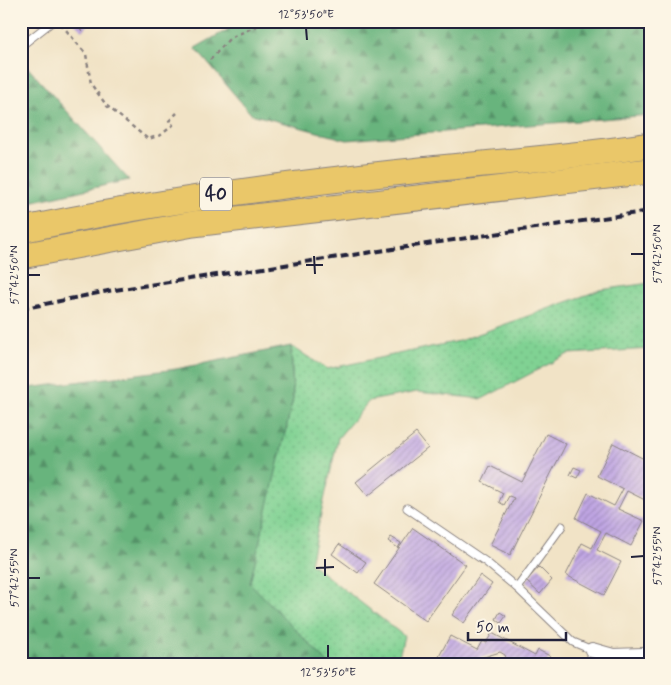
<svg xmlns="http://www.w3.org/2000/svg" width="671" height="685" font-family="Mynerve,sans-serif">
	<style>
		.green { fill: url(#green-dots); stroke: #517a67 }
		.forest { fill: url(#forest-firs); stroke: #456b5c }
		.building { fill: url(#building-hatch) }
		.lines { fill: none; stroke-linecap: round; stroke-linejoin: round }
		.service-casing { stroke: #8a8280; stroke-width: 9 }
		.minor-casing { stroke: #8a8280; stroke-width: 16 }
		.motorway-casing { stroke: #8a8280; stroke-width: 27 }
		.path { stroke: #8a8280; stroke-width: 2.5; stroke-dasharray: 4 4; stroke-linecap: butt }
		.service { stroke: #fff; stroke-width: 7 }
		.minor { stroke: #fff; stroke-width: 14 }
		.motorway { stroke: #eac769; stroke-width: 25 }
		.rail { stroke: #22223b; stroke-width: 4; stroke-dasharray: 8 4; stroke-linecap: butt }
		.ticks { fill: none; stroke: #22223b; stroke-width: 2 }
		.labels { text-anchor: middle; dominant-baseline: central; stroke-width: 4; stroke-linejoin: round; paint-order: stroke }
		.shield { fill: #fcf5e5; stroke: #63616e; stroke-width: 1 }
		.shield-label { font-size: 19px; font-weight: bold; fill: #22223b }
		.neatline { fill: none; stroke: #22223b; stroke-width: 2 }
		.ticks-label { font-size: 12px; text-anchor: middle; fill: #22223b }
	</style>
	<defs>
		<pattern id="green-dots" width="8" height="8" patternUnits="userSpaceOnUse" patternTransform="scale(1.25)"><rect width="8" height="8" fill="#80d293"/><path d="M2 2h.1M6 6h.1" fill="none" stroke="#6eb480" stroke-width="1.8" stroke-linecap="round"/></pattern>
		<pattern id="forest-firs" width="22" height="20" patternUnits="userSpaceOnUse" patternTransform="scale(1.25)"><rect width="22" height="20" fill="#68b47d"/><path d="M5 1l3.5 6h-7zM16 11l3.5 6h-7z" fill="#559268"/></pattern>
		<pattern id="building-hatch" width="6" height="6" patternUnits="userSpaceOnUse" patternTransform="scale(1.25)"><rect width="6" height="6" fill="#bfa5e3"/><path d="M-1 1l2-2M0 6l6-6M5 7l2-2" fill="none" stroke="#9b86b9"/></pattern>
	</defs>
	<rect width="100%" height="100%" fill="#fcf5e5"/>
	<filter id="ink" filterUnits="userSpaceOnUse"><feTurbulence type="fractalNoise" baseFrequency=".02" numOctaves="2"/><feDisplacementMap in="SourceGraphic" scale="10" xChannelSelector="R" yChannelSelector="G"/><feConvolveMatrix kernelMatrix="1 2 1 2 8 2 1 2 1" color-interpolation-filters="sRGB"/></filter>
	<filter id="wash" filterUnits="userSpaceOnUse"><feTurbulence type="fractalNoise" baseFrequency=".0096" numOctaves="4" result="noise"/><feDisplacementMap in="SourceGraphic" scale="20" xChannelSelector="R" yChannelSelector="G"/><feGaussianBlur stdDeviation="1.12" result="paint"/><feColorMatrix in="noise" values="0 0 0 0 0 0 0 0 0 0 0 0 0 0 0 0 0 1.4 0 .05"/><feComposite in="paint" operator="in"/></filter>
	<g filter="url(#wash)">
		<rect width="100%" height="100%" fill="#f1e3c6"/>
		<path class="green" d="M650,283V349L568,354L482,399L417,392L369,401L338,438L310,563L404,636L397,664H329L249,583L293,399L291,346L327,369L459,341L600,290Z"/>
		<g class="forest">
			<path d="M243,21H650V115L347,140L251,114L195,48Z"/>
			<path d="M21,60L129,180L21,204Z"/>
			<path d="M291,346L293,399L250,583L329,664H21V389L176,369Z"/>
		</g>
		<g id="blocks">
			<g class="building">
				<path d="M72,21H92L82,31Z"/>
				<path d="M416,433L428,448L368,496L356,482Z"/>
				<path d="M546,434L566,444L510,555L490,545L514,498L509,496L504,505L499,502L503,493L482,482L490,466L522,482Z"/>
				<path d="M613,443L650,462V500L649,502L627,491L618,509L644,521L631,546L606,533L597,550L621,562L604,595L566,575L582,543L592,548L601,531L576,518L588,493L614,506L623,489L597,476Z"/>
				<path d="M574,467L581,470L577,478L570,475Z"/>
				<path d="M413,528L466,565L426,621L374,584Z"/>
				<path d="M391,537L401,543L398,548L388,541Z"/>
				<path d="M339,544L366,562L358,573L332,554Z"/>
				<path d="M539,567L552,580L540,594L526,581Z"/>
				<path d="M480,575L492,584L464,623L452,615Z"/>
				<path d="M500,612L506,616L501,623L496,619Z"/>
				<path d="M492,633L535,656L538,650L550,656L546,664H508L505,655L500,652L471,661L469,664H435L450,636L477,650L482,641L486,643Z"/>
			</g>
		</g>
	</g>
	<g filter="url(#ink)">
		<use href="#blocks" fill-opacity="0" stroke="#8a8280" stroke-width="1"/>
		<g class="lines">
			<defs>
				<g id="service">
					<path d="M21,46L53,21"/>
					<path d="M407,508L486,562L517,588L573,642L592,650"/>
					<path d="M517,588L562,526"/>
				</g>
				<path id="minor" d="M592,650L613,656L643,655L644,664"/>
				<g id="motorway">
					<path d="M21,230C132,206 244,190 357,177C454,165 553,160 650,145"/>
					<path d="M21,256L193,224L650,171"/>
				</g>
			</defs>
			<use href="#service" class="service-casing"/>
			<use href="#minor" class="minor-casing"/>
			<use href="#motorway" class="motorway-casing"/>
			<g class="path">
				<path d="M61,24L86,54L91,84L107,106L148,139L161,135L173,125L169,121L177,113"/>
				<path d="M210,60L230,38L267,21"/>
			</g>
			<use href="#service" class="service"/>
			<use href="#minor" class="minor"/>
			<use href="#motorway" class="motorway"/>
			<path class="rail" d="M21,309L108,291L650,211"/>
		</g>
	</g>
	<path class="ticks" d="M306,28L307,40M631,254H644M314,256L315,274M306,265H323M28,275H40M631,557L644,556M325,559V576M316,568L334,567M28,578H40M328,645V658"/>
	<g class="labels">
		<rect class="shield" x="200" y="177.5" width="32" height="33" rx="4"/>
		<g class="shield-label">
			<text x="216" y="194">40</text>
		</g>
	</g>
	<rect width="671" height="685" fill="none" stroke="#fcf5e5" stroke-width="55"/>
	<path d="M468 632v8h98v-8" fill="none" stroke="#22223b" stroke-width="2.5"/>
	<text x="476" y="632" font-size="15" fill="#22223b" stroke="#fcf5e5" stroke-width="4" paint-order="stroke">50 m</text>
	<rect x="28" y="28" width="616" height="630" class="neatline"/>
	<g class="ticks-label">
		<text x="306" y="18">12°53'50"E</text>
		<text transform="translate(657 254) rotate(-90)" y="4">57°42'50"N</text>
		<text transform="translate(14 275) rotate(-90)" y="4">57°42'50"N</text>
		<text transform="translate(657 556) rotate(-90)" y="4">57°42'55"N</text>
		<text transform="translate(14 578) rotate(-90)" y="4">57°42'55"N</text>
		<text x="328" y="676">12°53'50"E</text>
	</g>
</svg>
